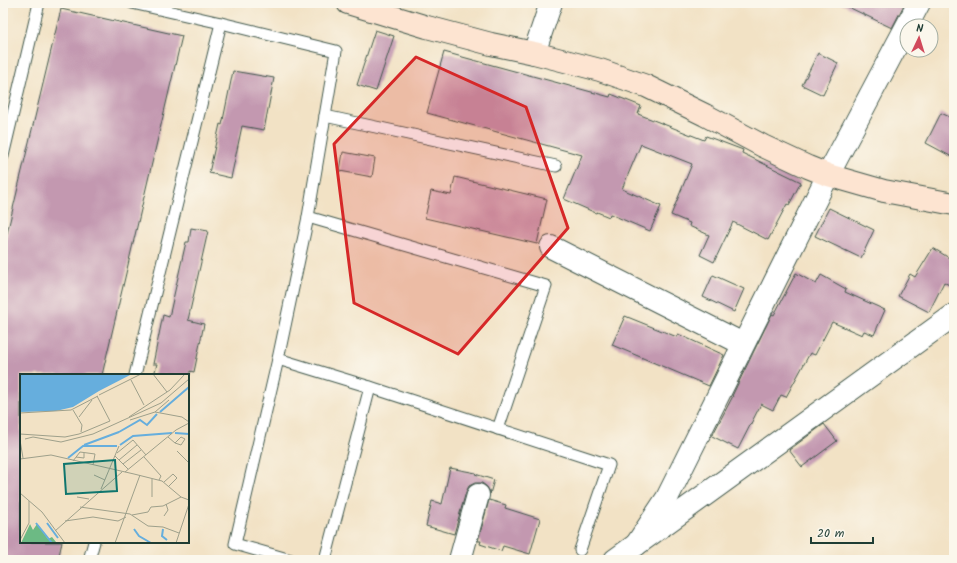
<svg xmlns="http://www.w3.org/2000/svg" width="957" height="563" font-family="Kalam,sans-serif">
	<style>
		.building { fill: #c398b0 }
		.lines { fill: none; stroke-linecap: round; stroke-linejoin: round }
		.lane-casing { stroke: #3f564a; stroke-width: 13 }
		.street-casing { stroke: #3f564a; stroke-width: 24 }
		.secondary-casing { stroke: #3f564a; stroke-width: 24 }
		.lane { stroke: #fff; stroke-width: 11 }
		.street { stroke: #fff; stroke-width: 22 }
		.secondary { stroke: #fde4d1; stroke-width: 22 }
		.marked { fill: #d62828; fill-opacity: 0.2; stroke: #d62828; stroke-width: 3; stroke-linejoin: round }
		.inset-river { fill: none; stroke: #66aedd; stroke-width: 2 }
		.inset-road { fill: none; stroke: #9ea08b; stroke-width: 1 }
		.view { fill: #0f766e; fill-opacity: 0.15; stroke: #0f766e; stroke-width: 2 }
		.inset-edge { fill: none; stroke: #1f3d34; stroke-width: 2 }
	</style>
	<rect width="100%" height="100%" fill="#fbf7ec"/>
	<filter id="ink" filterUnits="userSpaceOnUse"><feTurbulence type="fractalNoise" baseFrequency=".025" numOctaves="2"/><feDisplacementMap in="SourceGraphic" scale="8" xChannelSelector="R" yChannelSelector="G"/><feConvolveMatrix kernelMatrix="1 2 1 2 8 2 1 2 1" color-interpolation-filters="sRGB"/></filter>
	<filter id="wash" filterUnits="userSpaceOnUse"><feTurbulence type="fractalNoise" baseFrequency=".012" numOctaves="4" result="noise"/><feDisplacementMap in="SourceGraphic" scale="16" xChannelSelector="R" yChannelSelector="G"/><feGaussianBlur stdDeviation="0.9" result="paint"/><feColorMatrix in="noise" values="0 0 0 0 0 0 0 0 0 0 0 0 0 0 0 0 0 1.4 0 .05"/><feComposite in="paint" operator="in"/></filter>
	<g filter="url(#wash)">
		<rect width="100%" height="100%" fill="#f2e2c5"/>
		<g id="blocks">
			<g class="building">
				<path d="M840,3H905L892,28Z"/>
				<path d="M61,9L182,36L102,375H21V542H62L58,560H3V250Z"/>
				<path d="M375,30L394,36L376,91L357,85Z"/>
				<path d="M444,52L610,97L611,94L641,106L638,114L704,140L706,136L743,150L742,153L801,182L789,205L787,204L768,240L733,222L714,262L700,255L709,235L689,226L690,223L671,215L692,164L641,144L622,189L661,206L650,231L610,214L609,217L597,212L596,213L564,199L582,155L427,113Z"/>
				<path d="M818,53L838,63L823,95L802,85Z"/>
				<path d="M233,71L274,78L264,130L242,126L231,178L209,173L220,124L222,125Z"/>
				<path d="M941,113L954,119V158L926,143Z"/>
				<path d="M343,152L375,158L372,177L340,171Z"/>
				<path d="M455,177L547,199L537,244L425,218L431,191L451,195Z"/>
				<path d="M829,208L874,230L861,258L815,236Z"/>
				<path d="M191,228L208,231L188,320L204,324L194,372L190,371V375H154L157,364H153L163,315L169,317L186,242H189Z"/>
				<path d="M933,248L954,261V288L944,282L929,312L898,296L910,274L915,277Z"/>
				<path d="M796,273L816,284L821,275L846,289L845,292L885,310L874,335L864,331L862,335L832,322L815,355L810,353L786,397L781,395L773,410L761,404L738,449L712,436L733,396H732L772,314L774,315Z"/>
				<path d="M713,275L744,289L734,312L703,297Z"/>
				<path d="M625,316L677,337L678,334L724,355L709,386L612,345Z"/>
				<path d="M824,424L837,441L802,467L789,450Z"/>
				<path d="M450,468L476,473L475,474L494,480L490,494V492L487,487L482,483H475L469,486L466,492L454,534L426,526L432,501L442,504Z"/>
				<path d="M489,500L506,505L505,508L540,519L530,554L503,546L501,551L480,544L481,541H478Z"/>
			</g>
		</g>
	</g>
	<g filter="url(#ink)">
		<use href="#blocks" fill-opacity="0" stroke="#3f564a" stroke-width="1"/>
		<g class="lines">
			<defs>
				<g id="lane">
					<path d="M132,3L221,23L336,51L308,217L278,359L235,544L291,560"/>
					<path d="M325,116L556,166"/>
					<path d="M3,156L39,3"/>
					<path d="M308,217L546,286L498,429"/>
					<path d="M278,359L370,387"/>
					<path d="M135,375L221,23"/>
					<path d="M89,560L94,542"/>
					<path d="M325,560L370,387L609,465L580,550"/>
				</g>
				<g id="street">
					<path d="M534,53L551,3"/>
					<path d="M551,247L743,344"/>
					<path d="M636,545L667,498L828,175L919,3"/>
					<path d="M460,560L478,495"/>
					<path d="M615,560L954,315"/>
				</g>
				<path id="secondary" d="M348,3L427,27L491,44L534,53L600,70L646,86L705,115L763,146L808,167L828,175L884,191L954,204"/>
			</defs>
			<use href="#lane" class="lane-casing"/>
			<use href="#street" class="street-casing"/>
			<use href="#secondary" class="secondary-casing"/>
			<use href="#lane" class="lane"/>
			<use href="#street" class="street"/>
			<use href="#secondary" class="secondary"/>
		</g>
	</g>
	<path class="marked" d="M416,57L526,107L568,228L458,354L354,303L334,144Z"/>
	<g transform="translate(20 374)">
		<rect width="169" height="169" fill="#f2e2c5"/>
		<path d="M10,150L13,156L17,150L28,165L32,163L36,168L1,169Z" fill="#6cba84"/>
		<path d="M0,0H112L79,17L53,33L36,37L0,38Z" fill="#66aedd"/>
		<path class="inset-river" d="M140,38L169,13M99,58L120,46L127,51L137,40M155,59L169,60M64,71L99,58M100,71L113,62L152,59M48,84L63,72H97M16,149L32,169M27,149L38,164M114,155L119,162L131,169M143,155L142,162L147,166"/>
		<path class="inset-road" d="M133,0L147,18M111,6L124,31M79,21L121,0M53,36L62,51L61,58M135,38L162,43L169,48M0,39L51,36L78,22M59,43L72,26M109,43L150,16L165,0M110,46L135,38L149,26M0,60L45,63L59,60L90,47L77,22M148,63L155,69L161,71L165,65L161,63L155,69M5,65L13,63L41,68L73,60L141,29L169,5M0,66L3,84M157,77L169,89M97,79L113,66L126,81M95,82L108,95M56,83L64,84V79M124,83L141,102L139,106M0,85L31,81L114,100L142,107L161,123L169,126M99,86L117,71M53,87L60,78L75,80L73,91M103,90L121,76M105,98L156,56L169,49M74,101L85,106M132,105V123M144,108L153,100L157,104L149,112M81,115L99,72M0,119L22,138L45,169M57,123L69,125M60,133L110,140L128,152L143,153L159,159M112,141L128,138L131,133L143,132L161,123M144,142L148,136L146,130M45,147L73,143L98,147L106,143M35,157L102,98M0,166L9,149V127M95,169L120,101M156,169L169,130"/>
		<path class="view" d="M95,86L97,117L46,120L44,90Z"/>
		<rect width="169" height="169" class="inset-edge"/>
	</g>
	<rect width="957" height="563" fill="none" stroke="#fbf7ec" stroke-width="16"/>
	<g transform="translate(919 38) rotate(4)"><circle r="19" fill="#fbf7ec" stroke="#a3ada2"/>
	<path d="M0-3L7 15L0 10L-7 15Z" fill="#d1495b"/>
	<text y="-6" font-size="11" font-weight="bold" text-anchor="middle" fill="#1f3d34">N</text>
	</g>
	<path d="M811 537v6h62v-6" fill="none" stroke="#1f3d34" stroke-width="2"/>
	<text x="817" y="537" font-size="12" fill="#1f3d34" stroke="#fbf7ec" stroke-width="3" paint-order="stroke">20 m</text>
</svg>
